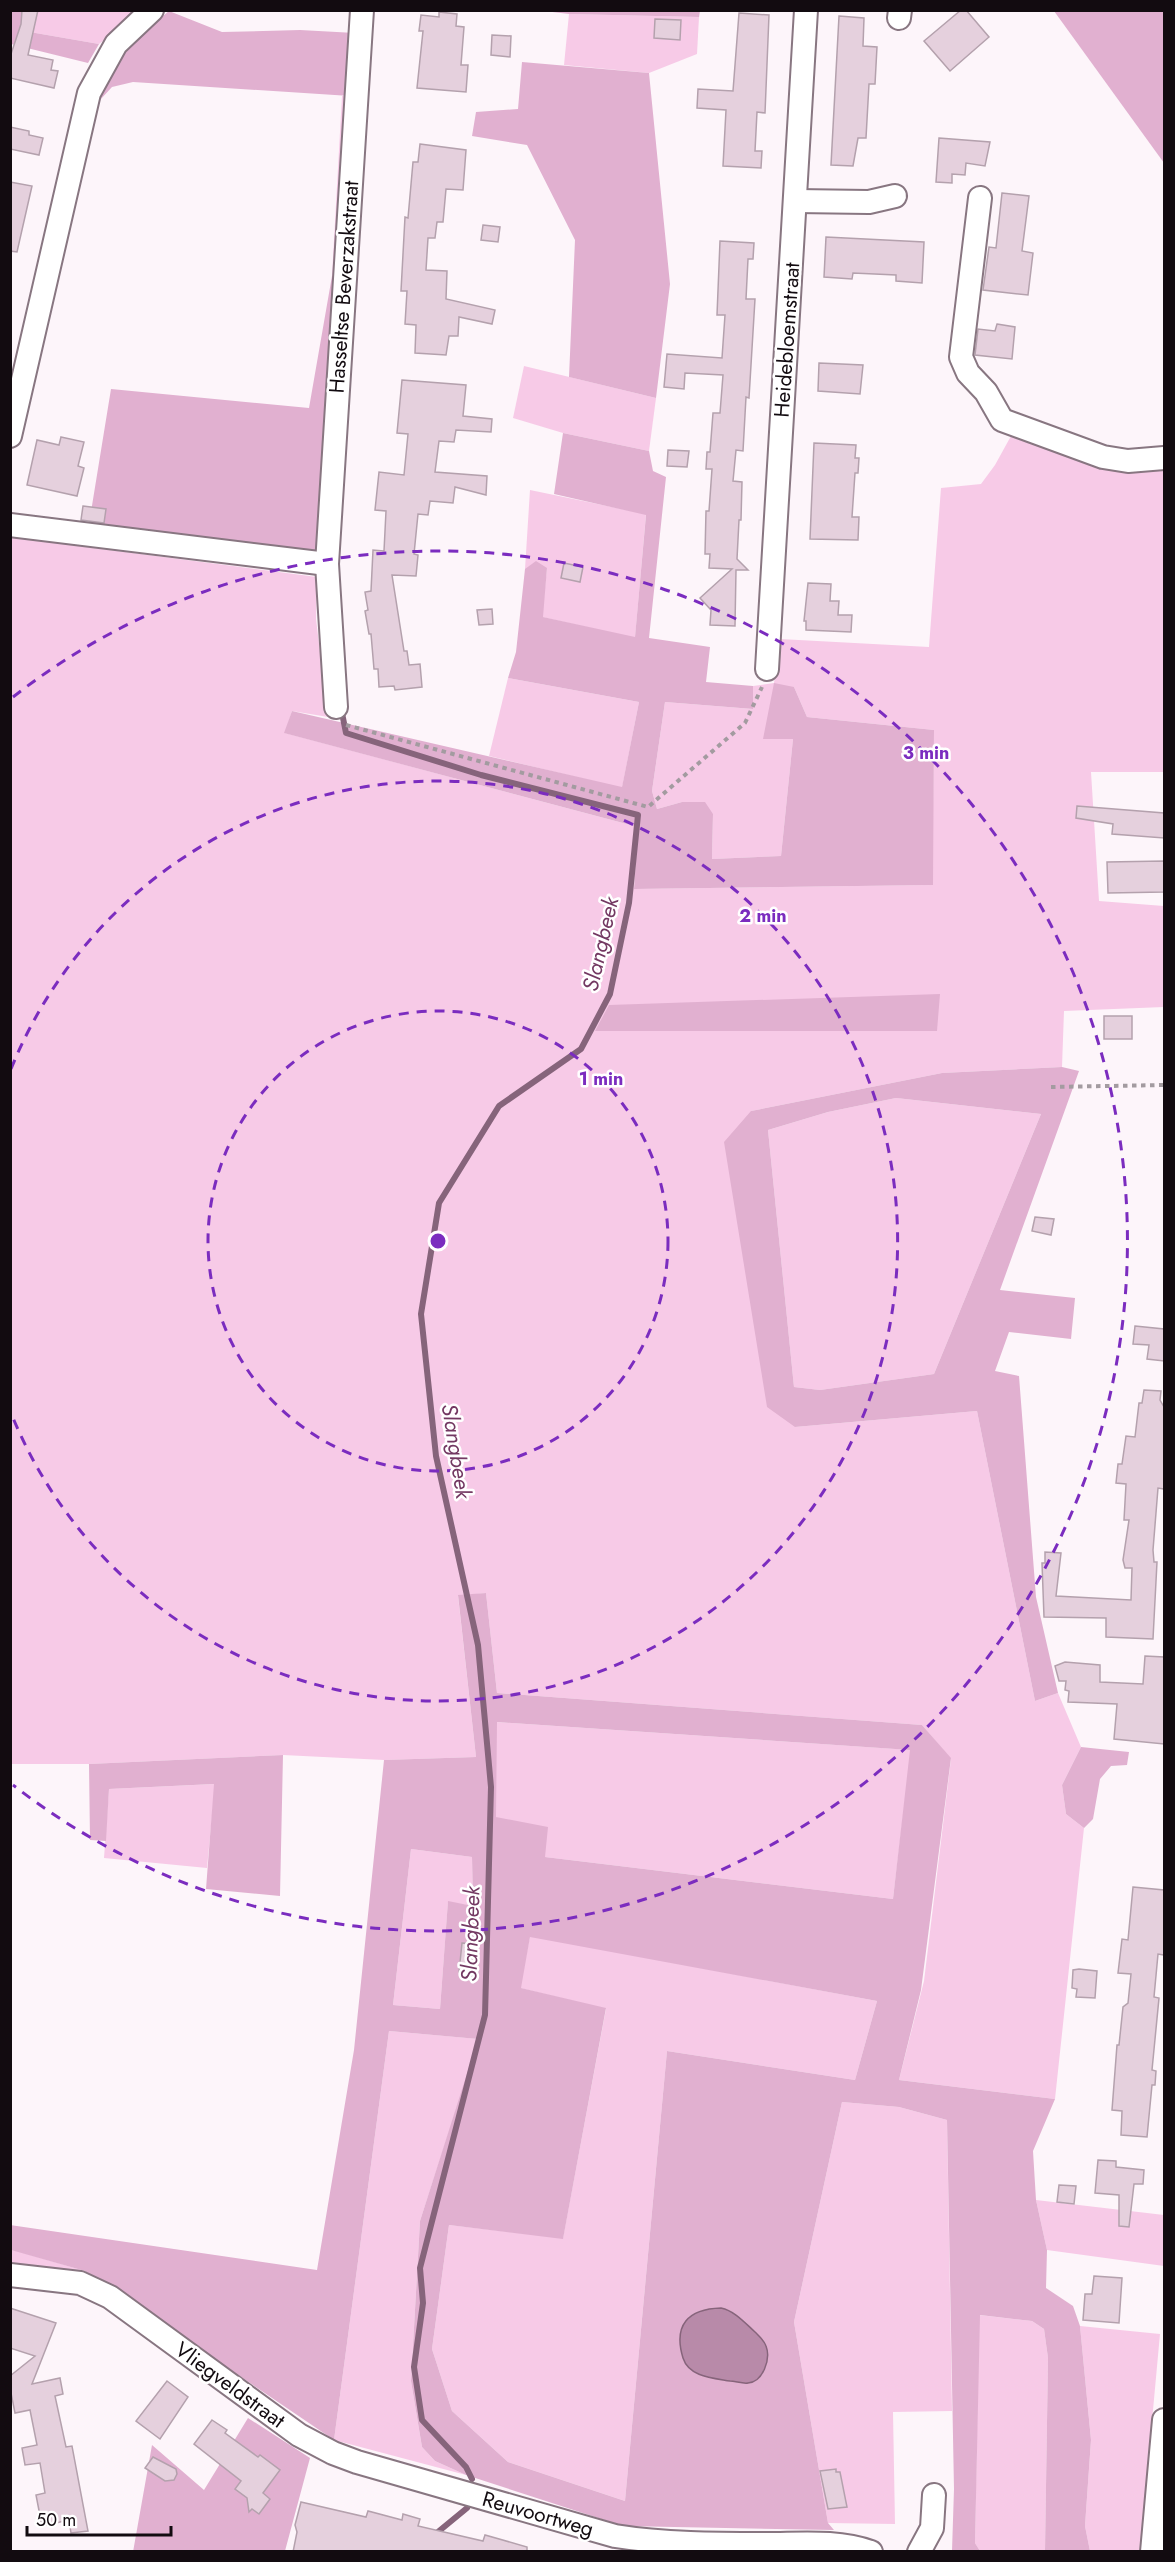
<svg xmlns="http://www.w3.org/2000/svg" width="1175" height="2562" font-family="Jost,sans-serif">
	<style>
		.green { fill: #f7cae7 }
		.forest { fill: #e1b0d0; fill-rule: evenodd }
		.water { fill: #b88aa9; stroke: #86647b; stroke-width: 1.5 }
		.lines { fill: none; stroke-linecap: round; stroke-linejoin: round }
		.stream { stroke: #86647b; stroke-width: 6 }
		.building { fill: #e5d0dd; stroke: #b4a1ad; stroke-width: 1.5 }
		.minor-casing { stroke: #887681; stroke-width: 26 }
		.path { stroke: #a39ba0; stroke-width: 4; stroke-dasharray: 4.5 4.5; stroke-linecap: butt }
		.minor { stroke: #fff; stroke-width: 22 }
		.ring { fill: none; stroke: #7b2cbf; stroke-width: 3; stroke-dasharray: 10 8 }
		.labels { text-anchor: middle; dominant-baseline: central; stroke-width: 5; stroke-linejoin: round; paint-order: stroke }
		.street-label { font-size: 21px; fill: #120b10; stroke: #fff }
		.water-label { font-size: 22px; font-style: italic; fill: #733862; stroke: #fff }
		.centre { fill: #7b2cbf; stroke: #fff; stroke-width: 3 }
		.ring-label { font-size: 18px; text-anchor: middle; font-weight: bold; fill: #7b2cbf; stroke: #fff; stroke-width: 5; stroke-linejoin: round; paint-order: stroke }
	</style>
	<rect width="100%" height="100%" fill="#fdf5fa"/>
	<g class="green">
		<path d="M28,11H142L99,44L24,31Z"/>
		<path d="M569,14L699,17L697,54L649,73L564,65Z"/>
		<path d="M342,96H350L339,277L332,276Z"/>
		<path d="M524,366L656,398L649,451L563,433L513,418Z"/>
		<path d="M1011,436L1079,457L1164,465V772H1091L1099,901L1164,906V1007L1064,1011L1062,1067L942,1073L751,1111L795,1427L977,1411L1035,1701L1058,1693L1081,1747L1062,1785L1066,1814L1084,1828L1055,2099L899,2080L924,1981L951,1759L922,1725L497,1693L486,1593L458,1596L476,1757L384,1760L283,1755L89,1764H11L10,537L317,577L316,619L328,717L292,711L285,733L638,827L634,889L932,885L934,730L807,717L794,687L764,739H793L781,856L712,859L713,814L682,802L657,809L652,791L665,702L753,709V686L774,683L780,639L929,647L941,488L981,484L995,465Z"/>
		<path d="M530,490L646,514L635,638L542,617L547,568L525,569Z"/>
		<path d="M508,678L639,702L622,788L489,756Z"/>
		<path d="M896,1098L1041,1114L934,1374L820,1390L794,1387L768,1130L828,1112Z"/>
		<path d="M496,1722L911,1750L893,1899L545,1857L496,1817Z"/>
		<path d="M215,1784L207,1868L104,1858L109,1789Z"/>
		<path d="M411,1849L472,1857L473,1906L448,1902L440,2009L393,2005Z"/>
		<path d="M530,1936L877,2001L855,2080L667,2051L625,2501L508,2462L452,2411L432,2349L449,2225L563,2238L606,2009L520,1988Z"/>
		<path d="M389,2031L479,2039L420,2221L411,2381L422,2447L435,2461L466,2475L334,2440Z"/>
		<path d="M842,2102L899,2107L947,2120L952,2411L893,2412L895,2524L828,2523L794,2322Z"/>
		<path d="M1036,2200L1164,2215V2266L1047,2250Z"/>
		<path d="M10,2250L17,2251L85,2271L78,2276L11,2267Z"/>
		<path d="M979,2315L1032,2321L1044,2329L1048,2358L1045,2551H980L975,2543Z"/>
		<path d="M1080,2326L1160,2334L1140,2551H1090L1085,2526L1091,2440Z"/>
	</g>
	<g class="forest">
		<path d="M11,10L28,11L24,31L99,44L88,63L11,44Z"/>
		<path d="M169,11L222,32L300,30L355,33L350,96L133,82L112,87L100,100L97,93C118,56 138,37 169,11Z"/>
		<path d="M544,11L700,10V11L699,17L569,14Z"/>
		<path d="M1054,11H1164V163Z"/>
		<path d="M522,62L649,73L670,284L656,398L569,377L575,240L527,145L472,136L476,112L518,109Z"/>
		<path d="M332,276L339,277L318,554L89,524L111,389L309,408Z"/>
		<path d="M563,433L649,451L653,471L666,477L649,638L710,647L706,682L753,686V709L665,702L652,791L657,809L682,802H705L713,814L712,859L781,856L793,739H763L774,683L794,687L807,717L934,730L933,885L634,889L638,827L284,733L292,711L622,787L639,702L508,678L516,652L525,569L536,561L547,568L543,617L635,637L646,515L554,494Z"/>
		<path d="M940,994L937,1031H595L609,1005Z"/>
		<path d="M1062,1067L1079,1071L1000,1290L1075,1298L1071,1339L1009,1332L995,1371L1019,1376L1036,1597L1058,1693L1035,1701L977,1411L795,1427L767,1407L724,1142L751,1111L942,1073ZM896,1098L1041,1114L934,1374L820,1390L794,1387L768,1130L828,1112Z"/>
		<path d="M486,1593L497,1693L922,1725L951,1758L921,1990L899,2080L1055,2099L1033,2151L1036,2200L1047,2250L1046,2288L1073,2306L1080,2326L1091,2440L1085,2526L1090,2551H1045L1048,2358L1044,2329L1032,2321L980,2315L975,2543L980,2551H952L954,2489L947,2120L899,2107L842,2102L794,2322L828,2523L834,2530L623,2526L466,2475L435,2461L422,2447L411,2381L420,2221L478,2039L389,2031L334,2440L85,2271L11,2250L10,2225L317,2270L354,2050L384,1760L476,1757L458,1595ZM497,1722L910,1750L893,1899L545,1857L548,1827L496,1817ZM411,1849L472,1857L473,1906L448,1901L440,2009L393,2005ZM530,1937L877,2001L855,2080L667,2051L625,2501L508,2462L452,2411L432,2349L449,2225L563,2239L606,2008L521,1988Z"/>
		<path d="M1081,1747L1129,1752L1127,1765L1111,1766L1100,1779L1093,1819L1084,1828L1066,1814L1062,1785Z"/>
		<path d="M283,1755L280,1896L206,1889L214,1784L109,1789L106,1841L90,1840L89,1764Z"/>
		<path d="M248,2418L310,2458L285,2551L133,2552L152,2445L204,2490Z"/>
	</g>
	<path class="water" d="M721,2308C735,2311 745,2323 755,2332C759,2336 764,2340 766,2346C771,2359 763,2382 748,2383C743,2384 735,2381 730,2381C713,2378 689,2377 683,2358C673,2325 688,2309 721,2308Z"/>
	<g class="lines">
		<g class="stream">
			<path d="M341,708L346,733L481,775L638,815L629,903L610,994L581,1049L499,1106L439,1203L421,1314L436,1456L478,1645L491,1787L485,2015L420,2268L423,2303L414,2367L422,2420L466,2467L472,2479"/>
			<path d="M433,2536L467,2508"/>
		</g>
	</g>
	<g class="building">
		<path d="M22,10H38L28,55L53,60L51,70L58,71L54,88L10,78V57L21,24Z"/>
		<path d="M961,10H966L989,37L950,71L924,41Z"/>
		<path d="M439,12L457,14L456,26L464,27L461,65H468L466,92L417,88L423,31H419L421,15L439,17Z"/>
		<path d="M739,13L769,15L765,113L757,112L755,151H762L761,168L723,166L726,110L697,108L698,89L733,91Z"/>
		<path d="M839,16L864,18L863,46L877,47L875,84H869L866,138H858L853,166L831,165Z"/>
		<path d="M655,19L681,20L680,40L654,38Z"/>
		<path d="M492,35L511,36L510,57L491,55Z"/>
		<path d="M10,127L29,131V135L43,138L39,155L10,149Z"/>
		<path d="M939,138L990,142L985,166L966,163L965,175L952,174V183L936,182Z"/>
		<path d="M420,144L466,150L463,190L446,189L443,222H437L435,238H428L426,270L447,271L446,299L495,310L492,324L459,317L458,336H449L446,355L415,353L416,325L405,324L407,291H401L405,217L408,218L413,162H418Z"/>
		<path d="M10,182L32,186L17,252L10,251Z"/>
		<path d="M1002,193L1029,196L1022,251L1033,253L1028,295L983,290L989,247L996,248Z"/>
		<path d="M483,225L500,227L498,242L481,240Z"/>
		<path d="M826,237L924,242L922,283L896,281V275L853,273L852,279L824,277Z"/>
		<path d="M720,241L754,243L753,259H748L746,299H755L749,398L746,397L743,451L736,450L733,481L742,482L741,520H739L737,559L748,570H736L735,626L710,625L711,610L700,598L732,569L709,568L710,554H705L706,511H709L712,469H706L707,452H710L713,413H720L723,375L685,373L684,389L664,387L667,354L722,358L725,315H717Z"/>
		<path d="M997,324L1015,327L1012,359L975,355L978,329L995,331Z"/>
		<path d="M819,363L863,365L860,394L818,391Z"/>
		<path d="M402,380L466,385L463,416L492,419L491,432L456,430L454,442L439,441L435,472L487,476L486,495L455,487L453,503L430,501L428,515L418,514L414,554L418,555L416,576L392,575L404,651H407L409,665L420,664L422,687L395,690L394,686L379,687L378,669H374L371,634H369L365,611L368,610L365,592L371,591L373,550L384,551L386,511L375,510L379,472L404,475L408,434L397,433Z"/>
		<path d="M61,437L84,442L78,466L84,468L77,496L27,485L37,440L59,445Z"/>
		<path d="M814,443L856,445L855,458H859L858,473H855L852,517H859L858,540L810,539Z"/>
		<path d="M668,450L689,451L687,467L667,466Z"/>
		<path d="M83,506L106,509L104,523L81,520Z"/>
		<path d="M564,563L583,567L580,582L561,578Z"/>
		<path d="M808,583L831,584L830,601H839L838,615H852L851,632L806,630V621H804Z"/>
		<path d="M492,609L493,624L479,625L477,610Z"/>
		<path d="M1077,806L1164,813V838L1112,834L1113,824L1076,818Z"/>
		<path d="M1164,861V892L1108,893L1107,862Z"/>
		<rect x="1104" y="1016" width="28" height="23"/>
		<path d="M1035,1217L1054,1219L1051,1235L1032,1231Z"/>
		<path d="M1135,1326L1164,1329V1361L1147,1359L1149,1345L1133,1344Z"/>
		<path d="M1144,1390L1161,1391L1160,1400L1164,1407V1489L1158,1488L1153,1550L1154,1562H1157L1153,1639L1106,1637V1618L1044,1617L1042,1563H1045V1552L1061,1553L1056,1596L1131,1600L1132,1568H1125L1123,1560L1129,1520H1124L1126,1484L1116,1483L1118,1464H1122L1126,1436L1135,1437L1139,1403H1142Z"/>
		<path d="M1145,1656L1164,1657V1744L1114,1739L1117,1704L1068,1702L1069,1691L1065,1690L1066,1681H1059L1055,1666L1065,1662L1100,1665V1682L1143,1684Z"/>
		<path d="M1133,1887L1164,1890V1955L1158,1954L1154,1997L1159,1998L1152,2070L1156,2071L1155,2085H1152L1147,2137L1121,2135L1122,2111L1112,2110L1117,2045H1119L1123,2007L1128,2003L1131,1974L1118,1973L1122,1939L1128,1940Z"/>
		<path d="M462,1943L477,1944L474,1974L459,1972Z"/>
		<path d="M1079,1969L1097,1971L1095,1998L1076,1997L1077,1989L1072,1988L1073,1970Z"/>
		<path d="M1098,2160L1116,2161V2167L1144,2170L1143,2184H1134L1129,2227L1119,2226V2195L1095,2193Z"/>
		<path d="M1059,2185L1076,2186L1074,2204L1057,2202Z"/>
		<path d="M1094,2276L1122,2278L1119,2323L1083,2320L1085,2294H1092Z"/>
		<path d="M10,2308L56,2323L32,2384L60,2378L63,2394L55,2396L66,2447L72,2446L88,2531L71,2533L69,2520L42,2526L36,2495L45,2493L40,2463L25,2465L22,2448L37,2445L30,2410L15,2413L10,2388V2376L35,2356L10,2348Z"/>
		<path d="M167,2381L188,2397L160,2439L136,2421Z"/>
		<path d="M212,2420L227,2430L225,2433L258,2457L260,2455L280,2470L263,2493L270,2499L259,2514L252,2509L249,2512L247,2498L235,2489L241,2481L194,2444Z"/>
		<path d="M153,2457L176,2469L177,2474L174,2480L165,2481L145,2468Z"/>
		<path d="M836,2469V2472H840L847,2507L828,2509L820,2471Z"/>
		<path d="M301,2502L366,2517L368,2511L402,2520L403,2514L420,2519L418,2526L483,2541L485,2535L527,2547V2552H293L297,2532L295,2525Z"/>
	</g>
	<g class="lines">
		<defs>
			<g id="minor">
				<path d="M899,18L900,10"/>
				<path d="M980,198L961,357L968,373L986,392L1002,420L1103,457L1128,461L1164,458"/>
				<path d="M796,201L869,202L895,196"/>
				<path d="M10,436L89,93L116,44L152,10"/>
				<path d="M10,525L327,564"/>
				<path d="M767,669L806,10"/>
				<path d="M336,707L327,564L362,10"/>
				<path d="M10,2275L80,2283L110,2297L299,2435L333,2453L357,2462L615,2536C665,2544 715,2544 766,2544C801,2544 837,2540 871,2552"/>
				<path d="M919,2552L932,2528L934,2495"/>
				<path d="M1152,2552L1164,2420"/>
			</g>
		</defs>
		<use href="#minor" class="minor-casing"/>
		<g class="path">
			<path d="M346,725L648,807L745,723L762,687"/>
			<path d="M1051,1087L1164,1085"/>
		</g>
		<use href="#minor" class="minor"/>
	</g>
	<g class="ring">
		<circle cx="438" cy="1241" r="230"/>
		<path d="M11 1069A460 460 0 1 1 11 1413"/>
		<path d="M13 697A690 690 0 1 1 13 1785"/>
	</g>
	<g class="labels">
		<g class="street-label">
			<text transform="translate(344 287) rotate(-86)">Hasseltse Beverzakstraat</text>
			<text transform="translate(787 340) rotate(-86)">Heidebloemstraat</text>
			<text transform="translate(230 2385) rotate(36)">Vliegveldstraat</text>
			<text transform="translate(538 2514) rotate(16)">Reuvoortweg</text>
		</g>
		<g class="water-label">
			<text transform="translate(600 944) rotate(-77)">Slangbeek</text>
			<text transform="translate(457 1451) rotate(81)">Slangbeek</text>
			<text transform="translate(470 1934) rotate(-88)">Slangbeek</text>
		</g>
	</g>
	<circle cx="438" cy="1241" r="9" class="centre"/>
	<g class="ring-label">
		<text x="926" y="759">3 min</text>
		<text x="763" y="922">2 min</text>
		<text x="601" y="1085">1 min</text>
	</g>
	<rect width="1175" height="2562" fill="none" stroke="#120b10" stroke-width="24"/>
	<path d="M27 2526v9h144v-9" fill="none" stroke="#120b10" stroke-width="3"/>
	<text x="36" y="2526" font-size="18" fill="#120b10" stroke="#ffffff" stroke-width="4.5" paint-order="stroke">50 m</text>
</svg>
